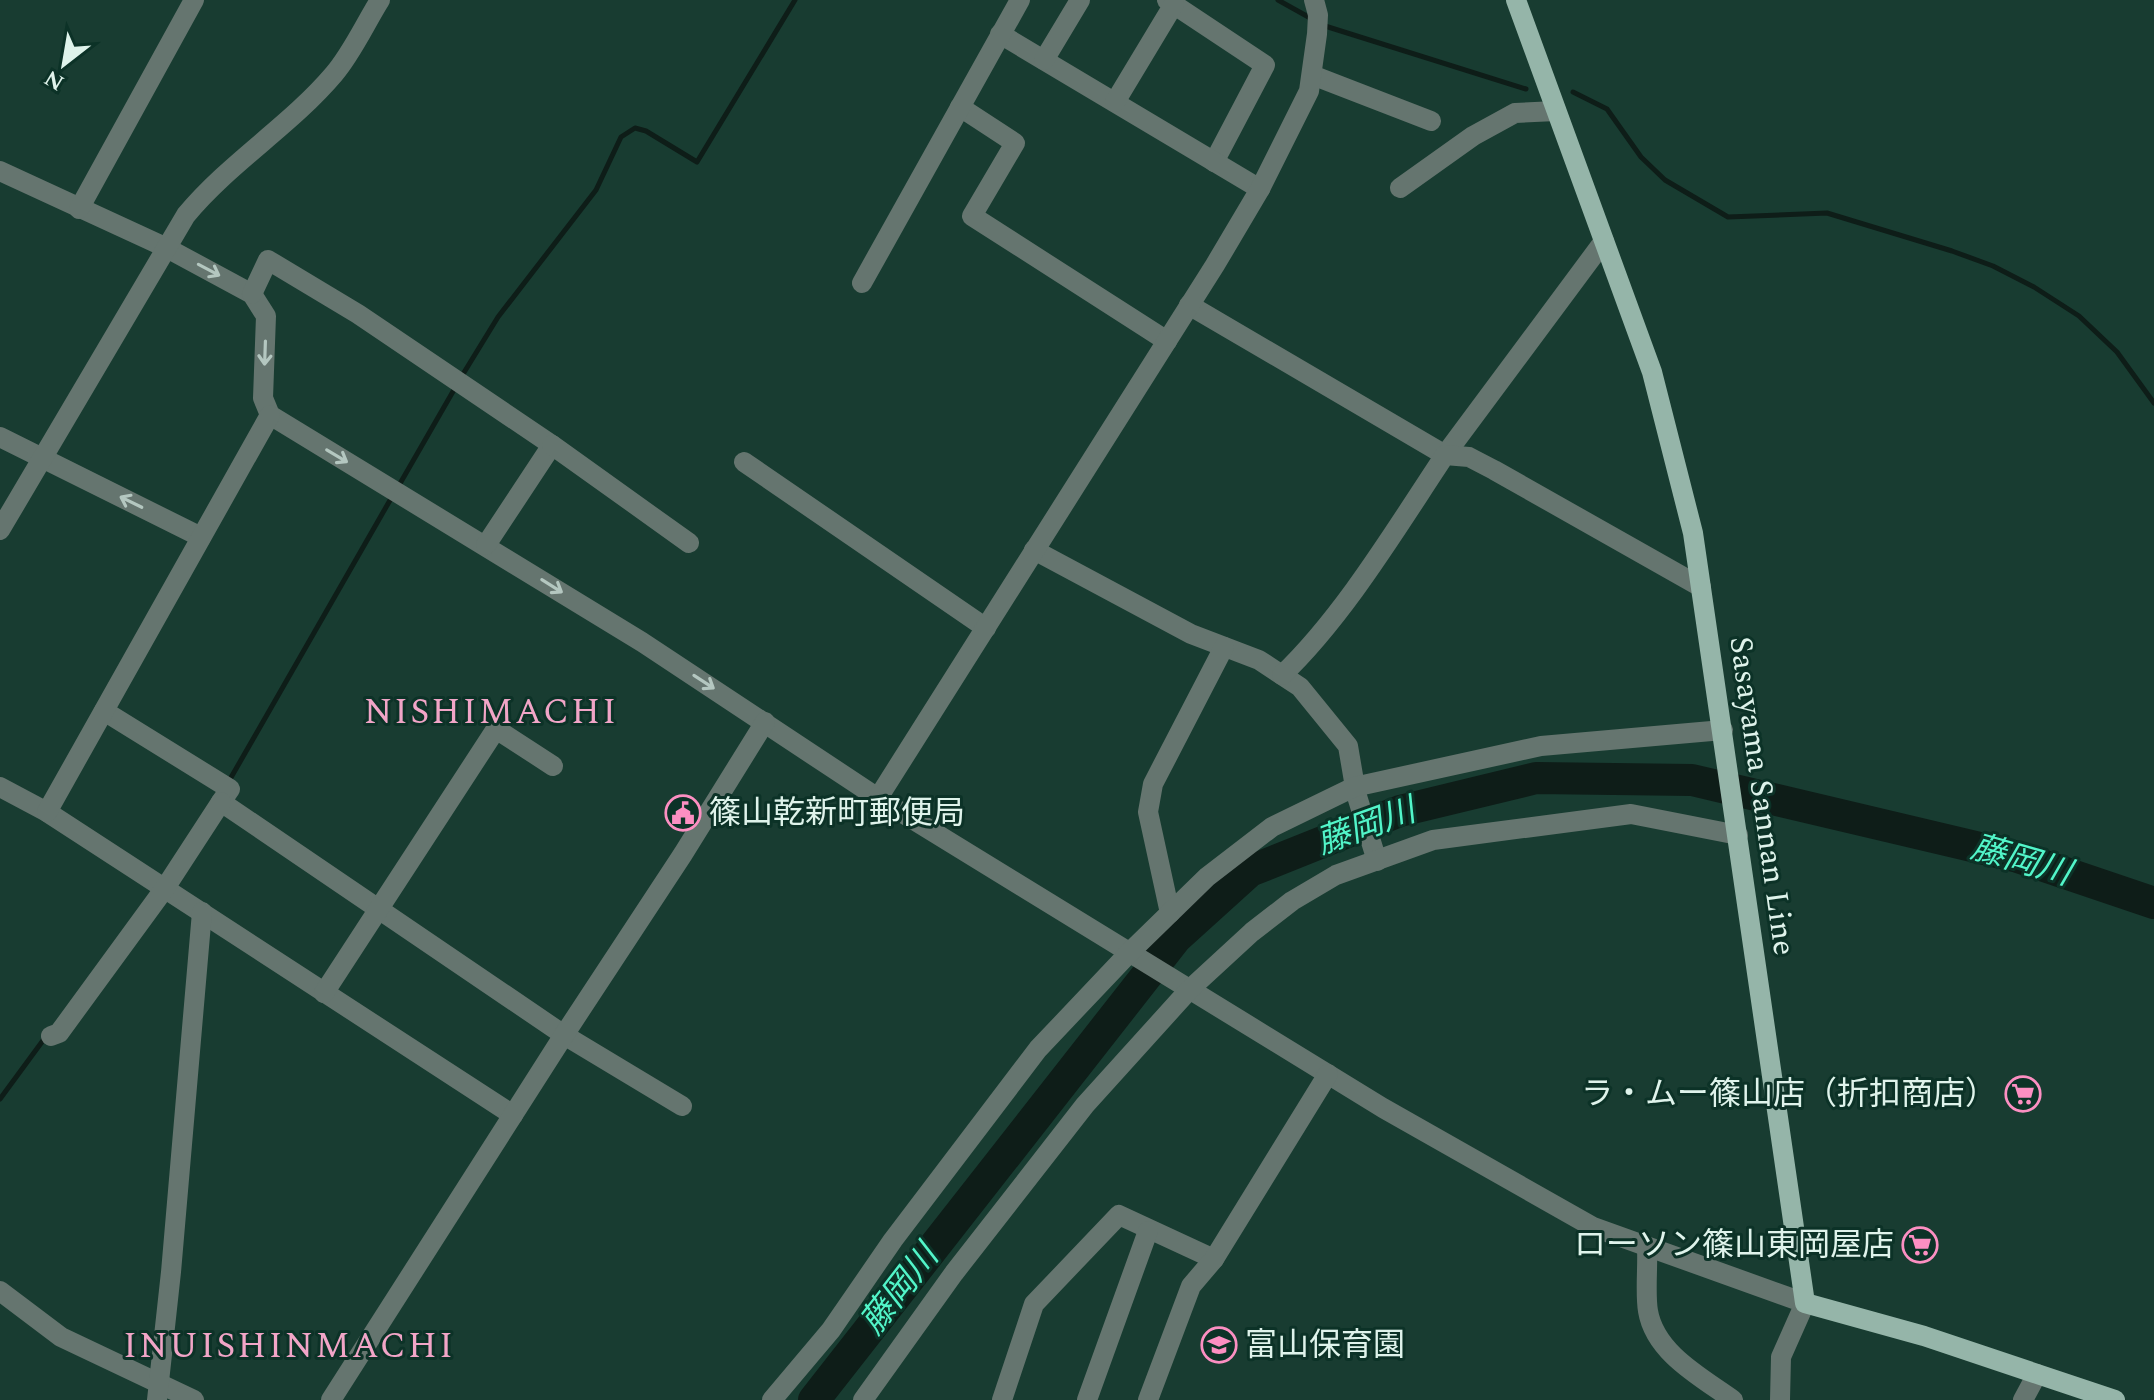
<svg xmlns="http://www.w3.org/2000/svg" width="2154" height="1400" font-family="Spectral,'Noto Sans JP',serif">
	<style>
		.lines { fill: none; stroke-linecap: round; stroke-linejoin: round }
		.stream { stroke: #0e1d18; stroke-width: 5 }
		.river { stroke: #0e1d18; stroke-width: 32 }
		.minor { stroke: #65756f; stroke-width: 20 }
		.major { stroke: #95b5a9; stroke-width: 20 }
		.oneway { stroke: #b4c7c0 }
		.labels { text-anchor: middle; dominant-baseline: central; stroke-width: 6; stroke-linejoin: round; paint-order: stroke }
		.street-label { font-size: 32px; fill: #dff3eb; stroke: #0c3227 }
		.poi-label { font-size: 32px; fill: #dff3eb; stroke: #0c3227; text-anchor: start }
		.water-label { font-size: 34px; font-style: italic; fill: #52f5c9; stroke: #0c3227 }
		.quarter-label { font-size: 36px; letter-spacing: 2px; fill: #f1a5c7; stroke: #0c3227 }
	</style>
	<rect width="100%" height="100%" fill="#183c31"/>
	<g class="lines">
		<g class="stream">
			<path d="M1278,0L1312,19"/>
			<path d="M1325,26L1526,89"/>
			<path d="M1573,92L1607,109L1641,157L1665,180L1728,217L1827,213L1952,251L1993,266L2034,287L2079,316L2117,352L2154,403"/>
			<path d="M460,379L498,317L596,190L621,137L635,128L646,131L697,162L795,0"/>
			<path d="M398,487L455,388"/>
			<path d="M229,781L393,495"/>
			<path d="M0,1099L47,1035"/>
		</g>
		<path class="river" d="M814,1400L1176,938L1250,871L1400,811L1536,778L1692,780L2018,857L2154,903"/>
		<g class="minor">
			<path d="M1167,0L1265,65L1214,162"/>
			<path d="M1000,34L1260,189"/>
			<path d="M1044,60L1080,0"/>
			<path d="M1312,75L1431,121"/>
			<path d="M1115,102L1174,4"/>
			<path d="M960,107L1015,143L972,216L1167,341"/>
			<path d="M0,171L165,247L252,294L266,316L263,398L270,415L642,642L878,798L1383,1108L1593,1227L1805,1303L1781,1357L1780,1400"/>
			<path d="M1400,188L1473,136L1515,113L1556,111"/>
			<path d="M79,209L194,0"/>
			<path d="M862,283L1020,0"/>
			<path d="M252,294L268,260L358,314L552,445L486,545"/>
			<path d="M1189,305L1445,455L1604,241"/>
			<path d="M0,437L201,537"/>
			<path d="M552,445L689,543"/>
			<path d="M744,462L986,628"/>
			<path d="M0,530L186,215C230,162 290,126 334,74C352,53 365,24 380,0"/>
			<path d="M1034,550L1191,634L1259,660L1300,687L1348,746L1356,793L1377,861"/>
			<path d="M1282,675C1344,616 1397,527 1445,455L1469,457L1494,470L1701,587"/>
			<path d="M104,711L230,789L221,802L564,1035L682,1106"/>
			<path d="M0,787L47,812L513,1115"/>
			<path d="M878,798L1215,265L1260,189L1309,91L1317,34L1318,15L1314,0"/>
			<path d="M47,812L270,415"/>
			<path d="M1170,913L1148,812L1153,784L1224,647"/>
			<path d="M324,993L496,729L553,766"/>
			<path d="M51,1036L59,1033L165,888L221,802"/>
			<path d="M1647,1248C1648,1267 1645,1294 1648,1311C1655,1353 1701,1377 1733,1400"/>
			<path d="M0,1291L61,1337L194,1400"/>
			<path d="M157,1400L171,1272L202,912"/>
			<path d="M331,1400L564,1035L683,854L765,722"/>
			<path d="M772,1400L831,1330L893,1240L1038,1049L1129,953L1207,877L1272,827L1354,787L1541,746L1723,730"/>
			<path d="M863,1400L954,1273L1085,1105L1189,990L1252,932L1292,901L1336,875L1433,840L1631,814L1738,835"/>
			<path d="M1002,1400L1034,1304L1119,1215L1214,1259"/>
			<path d="M1087,1400L1148,1231"/>
			<path d="M1148,1400L1191,1286L1214,1259L1328,1074"/>
			<path d="M2023,1400L2037,1374"/>
		</g>
		<path class="major" d="M1516,0L1652,372L1693,533L1805,1303L1924,1336L2115,1400"/>
	</g>
	<defs><path id="oneway-shaft" d="M-6 0H5M1.5-3L5.5 0L1.5 3" fill="none" stroke-width="1.6" stroke-linecap="round" stroke-linejoin="round" transform="scale(2)"/></defs>
	<g class="oneway">
		<use href="#oneway-shaft" transform="translate(209 270) rotate(28)"/>
		<use href="#oneway-shaft" transform="translate(265 353) rotate(92)"/>
		<use href="#oneway-shaft" transform="translate(337 456) rotate(31)"/>
		<use href="#oneway-shaft" transform="translate(131 502) rotate(-154)"/>
		<use href="#oneway-shaft" transform="translate(552 586) rotate(32)"/>
		<use href="#oneway-shaft" transform="translate(704 682) rotate(33)"/>
	</g>
	<defs>
		<symbol id="civic-ring" viewBox="-11 -11 22 22"><circle r="9.5" fill="#0c3227" stroke="#fc8fc2" stroke-width="1.5"/><path d="M-.6-6.5H3V-4.5H.6V-3L4-1V1h2V6H-6V1h2V-1L-.6-3ZM-1.2 2.5V6h2.4V2.5Z" fill="#fc8fc2"/></symbol>
		<symbol id="supermarket-ring" viewBox="-11 -11 22 22"><circle r="9.5" fill="#0c3227" stroke="#fc8fc2" stroke-width="1.5"/><path d="M-6-5.5h2.5l.6 2H6L4.5 2H-2.5L-4.4-4H-6ZM-1.5 3.2a1.3 1.3 0 1 0 .1 0ZM3 3.2a1.3 1.3 0 1 0 .1 0Z" fill="#fc8fc2"/></symbol>
		<symbol id="school-ring" viewBox="-11 -11 22 22"><circle r="9.5" fill="#0c3227" stroke="#fc8fc2" stroke-width="1.5"/><path d="M0-5L7-2L0 1L-7-2ZM-4 1L0 2.5L4 1V4Q0 6-4 4Z" fill="#fc8fc2"/></symbol>
	</defs>
	<g fill-rule="evenodd">
		<use href="#civic-ring" x="663" y="793" width="40" height="40"/>
		<use href="#supermarket-ring" x="2003" y="1074" width="40" height="40"/>
		<use href="#supermarket-ring" x="1900" y="1225" width="40" height="40"/>
		<use href="#school-ring" x="1199" y="1325" width="40" height="40"/>
	</g>
	<g class="labels">
		<g class="street-label">
			<text transform="translate(1762 796) rotate(82)">Sasayama Sannan Line</text>
		</g>
		<g class="poi-label">
			<text x="709" y="813">篠山乾新町郵便局</text>
			<text x="1997" y="1094" text-anchor="end">ラ・ムー篠山店（折扣商店）</text>
			<text x="1894" y="1245" text-anchor="end">ローソン篠山東岡屋店</text>
			<text x="1245" y="1345">富山保育園</text>
		</g>
		<g class="water-label">
			<text transform="translate(1366 827) rotate(-20)">藤岡川</text>
			<text transform="translate(2021 861) rotate(16)">藤岡川</text>
			<text transform="translate(900 1290) rotate(-52)">藤岡川</text>
		</g>
		<g class="quarter-label">
			<text x="491" y="712">NISHIMACHI</text>
			<text x="289" y="1346">INUISHINMACHI</text>
		</g>
	</g>
	<g transform="translate(64 64) rotate(211)" stroke="#0c3227" stroke-width="6" paint-order="stroke">
	<path d="M0-6L14 30L0 20L-14 30Z" fill="#dff3eb"/>
	<text y="-12" font-size="22" font-weight="bold" text-anchor="middle" fill="#dff3eb">N</text>
	</g>
</svg>
